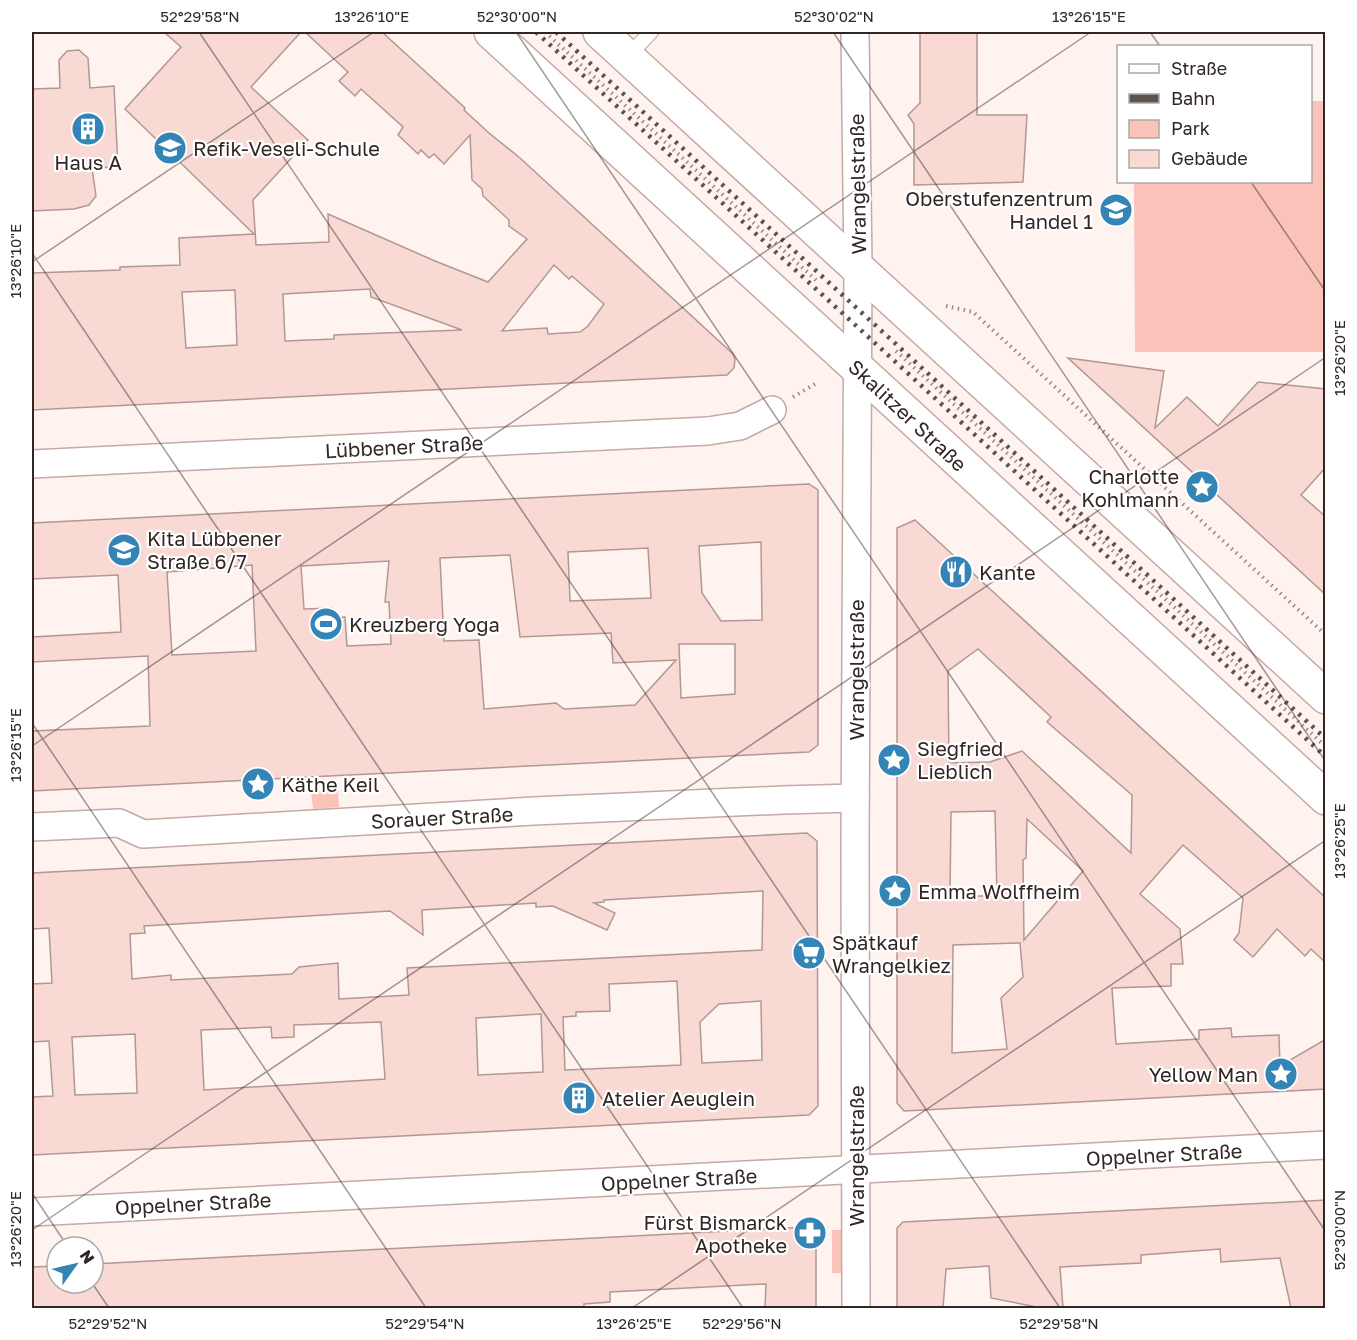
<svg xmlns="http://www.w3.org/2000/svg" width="1357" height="1340" font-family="'Golos Text',sans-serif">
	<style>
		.green { fill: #fac2b8 }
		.building { fill: #f8d9d4; stroke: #b39792; stroke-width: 1.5; fill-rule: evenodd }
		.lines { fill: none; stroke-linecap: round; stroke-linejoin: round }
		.lane-casing { stroke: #c5a9a4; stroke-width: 16 }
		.street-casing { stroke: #c5a9a4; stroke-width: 30 }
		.secondary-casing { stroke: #c5a9a4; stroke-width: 36 }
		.path { stroke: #978b89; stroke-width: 4; stroke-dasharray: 1.5 4.5; stroke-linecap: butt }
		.lane { stroke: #fff; stroke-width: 14 }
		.street { stroke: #fff; stroke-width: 27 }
		.secondary { stroke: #fff; stroke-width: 33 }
		.rail { stroke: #5d5250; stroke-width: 4.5; stroke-dasharray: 3 6; stroke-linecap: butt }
		.ticks { fill: none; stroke: #312624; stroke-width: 1.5; stroke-opacity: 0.45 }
		.labels { text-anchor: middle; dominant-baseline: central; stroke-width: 4.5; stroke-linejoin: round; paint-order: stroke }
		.poi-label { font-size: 20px; fill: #312624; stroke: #fff; text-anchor: start }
		.street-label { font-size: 20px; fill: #312624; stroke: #fff }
		.neatline { fill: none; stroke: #312624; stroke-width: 2 }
		.ticks-label { font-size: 15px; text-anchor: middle; fill: #312624 }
	</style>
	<rect width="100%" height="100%" fill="#fff3f0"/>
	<g class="green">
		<path d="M1311,101H1325V352H1135L1134,182H1310Z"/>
		<path d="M338,789L339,807L313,809L311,791Z"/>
		<path d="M832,1230H843L842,1273H832Z"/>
	</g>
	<g class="building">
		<path d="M164,32H301L251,87L308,140L253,200L256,245L329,242L328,214L435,261L488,282L527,239L509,226V220L483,196L482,189L472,180L470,135L444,164L434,154L429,158L421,150L418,154L398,135L403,127L361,89L355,96L339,81L348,72L305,32H382L465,108L464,110L489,133L520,158L733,354L735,359L734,368L727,375L32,410V273L120,270V267L180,265L179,238L254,234L125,109L181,47ZM554,265L569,279L572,276L604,304L588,326L580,332L548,334L547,328L502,331ZM370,289L371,297L462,330L334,335V339L285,341L283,294ZM235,290L237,345L186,348L182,292Z"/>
		<path d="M920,32H977V115H1027L1023,182L914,185V124L908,115L920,103Z"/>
		<path d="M79,50L88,58L90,88L114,86L118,167L92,168L96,196L89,205L74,209L32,211V89L60,88L59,60L67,51Z"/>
		<path d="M1068,358L1164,371L1155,428L1187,397L1218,426L1258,382L1326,389V467L1301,495L1326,517V595Z"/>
		<path d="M809,484L818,490V745L809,752L32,791V731L150,726L148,656L32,662V637L121,632L118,575L32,579V523ZM761,542L762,620L721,621L702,593L699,546ZM648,548L651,598L570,601L568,552ZM510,555L520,637L611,633L613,663L676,660L635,705L564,709L556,703L484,709L479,640L444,641L440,558ZM389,561L385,602H389L391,644L347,646L345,617L332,618L331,608L304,609L301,566ZM252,565L256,651L172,655L167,572ZM679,644H735V694L681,698Z"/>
		<path d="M915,520L1326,898V963L1311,949L1305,956L1277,929L1253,957L1234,940L1239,933L1243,898L1183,845L1140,894L1180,929L1183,964H1171V986L1112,988L1116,1044L1199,1039V1030L1231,1028L1232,1037L1279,1035L1280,1066L1326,1039V1089L904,1111L897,1103V528ZM978,649L1051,717L1047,722L1132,795L1131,853L1022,751L990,762L949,763L948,671ZM995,811L997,896H950L951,812ZM1027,819L1083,871L1024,940L1023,860L1026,858ZM1020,943L1023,977L1001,998L1007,1049L952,1053L953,945Z"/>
		<path d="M807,833L817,841L818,1106L809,1115L32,1155V1097L53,1096L49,1041L32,1042V984L52,983L49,928L32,929V873ZM763,891L762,950L407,968L409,995L339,999L338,963L299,967L292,974L171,980V975L132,979L130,934L145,933L144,926L390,911L423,935L422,910L536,903V907L553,906L607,930L615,913L594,903L604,902V900ZM677,981L681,1065L565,1070L563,1017L576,1016V1012L610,1011L609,984ZM761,1001L762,1060L702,1063L700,1022L719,1004ZM541,1014L543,1072L478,1075L476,1018ZM381,1022L385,1079L204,1090L201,1030L271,1027L272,1038L294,1037V1025ZM135,1034L137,1093L75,1095L72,1037Z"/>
		<path d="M1326,1200V1308H1291L1280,1258L1221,1262L1220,1249L1141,1255V1263L1060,1267L1063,1308H1042L991,1298L989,1266L946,1269L943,1308H897V1228L903,1222Z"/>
		<path d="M808,1227L816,1234V1308H765L766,1284L610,1292V1302L584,1304V1308H32V1267L57,1266V1283H93V1264Z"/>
	</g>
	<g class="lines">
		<defs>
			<path id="lane" d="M627,57L651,32"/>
			<g id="street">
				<path d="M855,32L858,268L855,841L856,1308"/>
				<path d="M32,464L708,431L740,426L772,410"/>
				<path d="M32,827L119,823L143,834L534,811L783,800L855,798"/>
				<path d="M32,1212L1326,1145"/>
			</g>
			<g id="secondary">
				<path d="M491,32L1326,798"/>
				<path d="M600,32L1326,697"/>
			</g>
		</defs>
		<use href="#lane" class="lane-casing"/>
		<use href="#street" class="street-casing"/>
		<use href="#secondary" class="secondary-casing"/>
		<g class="path">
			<path d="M545,32L818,282"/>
			<path d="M946,306L973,312L1326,635"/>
			<path d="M896,351L1326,747"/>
			<path d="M793,397L815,384"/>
		</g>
		<use href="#lane" class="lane"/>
		<use href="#street" class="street"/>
		<use href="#secondary" class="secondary"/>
		<g class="rail">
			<path d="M536,32L1326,757"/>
			<path d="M556,32L1326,739"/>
		</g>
	</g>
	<path class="ticks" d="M199,32L1060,1308M516,32L1326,1232M833,32L1326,762M1150,32L1160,46M1251,182L1326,292M32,253L743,1308M32,262L374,32M32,723L426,1308M32,746L1091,32M32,1193L68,1247M32,1230L1326,357M92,1283L109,1308M632,1308L1326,840"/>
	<defs>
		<symbol id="building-disc" viewBox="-11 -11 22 22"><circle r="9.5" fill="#3485b6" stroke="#fff"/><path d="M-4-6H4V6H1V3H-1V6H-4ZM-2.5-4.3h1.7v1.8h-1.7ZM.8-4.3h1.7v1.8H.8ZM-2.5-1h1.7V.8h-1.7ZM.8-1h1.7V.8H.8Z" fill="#fff"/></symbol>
		<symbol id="school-disc" viewBox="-11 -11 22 22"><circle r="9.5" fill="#3485b6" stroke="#fff"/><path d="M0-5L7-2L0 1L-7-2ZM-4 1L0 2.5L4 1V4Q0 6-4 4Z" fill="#fff"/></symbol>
		<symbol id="sight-disc" viewBox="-11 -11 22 22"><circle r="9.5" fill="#3485b6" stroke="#fff"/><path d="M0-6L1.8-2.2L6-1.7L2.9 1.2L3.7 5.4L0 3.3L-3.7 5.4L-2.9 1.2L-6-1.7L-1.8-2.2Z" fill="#fff"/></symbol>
		<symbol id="restaurant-disc" viewBox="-11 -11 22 22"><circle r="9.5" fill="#3485b6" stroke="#fff"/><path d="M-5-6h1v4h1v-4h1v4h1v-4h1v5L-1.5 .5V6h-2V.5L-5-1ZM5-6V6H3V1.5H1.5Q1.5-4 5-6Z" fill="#fff"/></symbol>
		<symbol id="stadium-disc" viewBox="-11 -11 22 22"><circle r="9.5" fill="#3485b6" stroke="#fff"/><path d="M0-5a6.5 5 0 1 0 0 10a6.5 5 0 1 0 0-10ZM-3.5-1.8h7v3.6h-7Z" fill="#fff"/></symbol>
		<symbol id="supermarket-disc" viewBox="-11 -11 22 22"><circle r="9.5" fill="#3485b6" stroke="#fff"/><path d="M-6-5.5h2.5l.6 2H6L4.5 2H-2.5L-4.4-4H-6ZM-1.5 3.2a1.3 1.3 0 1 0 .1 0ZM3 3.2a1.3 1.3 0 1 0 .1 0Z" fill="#fff"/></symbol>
		<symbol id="pharmacy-disc" viewBox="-11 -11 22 22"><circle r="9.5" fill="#3485b6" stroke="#fff"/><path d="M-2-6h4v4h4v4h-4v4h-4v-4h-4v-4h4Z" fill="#fff"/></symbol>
	</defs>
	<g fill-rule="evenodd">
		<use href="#building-disc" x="69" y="110" width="38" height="38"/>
		<use href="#school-disc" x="151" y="129" width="38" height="38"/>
		<use href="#school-disc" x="1097" y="191" width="38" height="38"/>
		<use href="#sight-disc" x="1183" y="468" width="38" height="38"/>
		<use href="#school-disc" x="105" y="531" width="38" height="38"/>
		<use href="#restaurant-disc" x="937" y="553" width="38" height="38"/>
		<use href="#stadium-disc" x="307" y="605" width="38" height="38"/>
		<use href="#sight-disc" x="875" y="741" width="38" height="38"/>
		<use href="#sight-disc" x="239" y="765" width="38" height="38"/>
		<use href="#sight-disc" x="876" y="872" width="38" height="38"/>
		<use href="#supermarket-disc" x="790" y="934" width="38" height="38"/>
		<use href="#sight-disc" x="1262" y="1055" width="38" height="38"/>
		<use href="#building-disc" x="560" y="1079" width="38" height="38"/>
		<use href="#pharmacy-disc" x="791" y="1214" width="38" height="38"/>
	</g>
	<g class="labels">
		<g class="poi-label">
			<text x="193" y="148">Refik-Veseli-Schule</text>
			<text x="88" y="162" text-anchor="middle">Haus A</text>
			<text x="1093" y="198" text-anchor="end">Oberstufenzentrum<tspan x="1093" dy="23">Handel 1</tspan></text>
			<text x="1179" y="476" text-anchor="end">Charlotte<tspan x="1179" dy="23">Kohlmann</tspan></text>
			<text x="147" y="538">Kita Lübbener<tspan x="147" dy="23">Straße 6/7</tspan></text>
			<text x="979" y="572">Kante</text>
			<text x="349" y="624">Kreuzberg Yoga</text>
			<text x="917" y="748">Siegfried<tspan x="917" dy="23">Lieblich</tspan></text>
			<text x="281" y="784">Käthe Keil</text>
			<text x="918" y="891">Emma Wolffheim</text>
			<text x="832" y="942">Spätkauf<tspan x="832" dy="23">Wrangelkiez</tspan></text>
			<text x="1258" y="1074" text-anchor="end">Yellow Man</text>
			<text x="602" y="1098">Atelier Aeuglein</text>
			<text x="787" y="1222" text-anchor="end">Fürst Bismarck<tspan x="787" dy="23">Apotheke</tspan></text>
		</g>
		<g class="street-label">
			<text transform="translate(857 184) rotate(-91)">Wrangelstraße</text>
			<text transform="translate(908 415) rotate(43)">Skalitzer Straße</text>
			<text transform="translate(404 446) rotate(-3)">Lübbener Straße</text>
			<text transform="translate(856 670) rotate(-90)">Wrangelstraße</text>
			<text transform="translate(442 817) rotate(-3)">Sorauer Straße</text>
			<text transform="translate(1164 1154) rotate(-3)">Oppelner Straße</text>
			<text transform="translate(856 1156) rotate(-90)">Wrangelstraße</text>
			<text transform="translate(679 1179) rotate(-3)">Oppelner Straße</text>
			<text transform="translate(193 1203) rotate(-3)">Oppelner Straße</text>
		</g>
	</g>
	<rect width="1357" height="1340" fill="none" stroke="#ffffff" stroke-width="66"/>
	<rect x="1117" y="45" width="195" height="138" fill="#ffffff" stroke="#ada8a7" stroke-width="1.5"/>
	<rect x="1129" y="64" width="30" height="9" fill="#ffffff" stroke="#ada8a7" stroke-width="1.5"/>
	<text x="1171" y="75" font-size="18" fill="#312624">Straße</text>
	<rect x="1129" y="94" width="30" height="9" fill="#5d5250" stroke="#ada8a7" stroke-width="1.5"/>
	<text x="1171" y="105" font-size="18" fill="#312624">Bahn</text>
	<rect x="1129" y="120" width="30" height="18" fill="#fac2b8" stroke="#ada8a7" stroke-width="1.5"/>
	<text x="1171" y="135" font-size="18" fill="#312624">Park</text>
	<rect x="1129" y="150" width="30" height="18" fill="#f8d9d4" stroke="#ada8a7" stroke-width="1.5"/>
	<text x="1171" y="165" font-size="18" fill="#312624">Gebäude</text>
	<g transform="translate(75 1265) rotate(56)"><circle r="28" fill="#ffffff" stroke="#ada8a7" stroke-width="1.5"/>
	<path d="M0-4.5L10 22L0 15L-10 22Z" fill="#3485b6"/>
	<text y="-9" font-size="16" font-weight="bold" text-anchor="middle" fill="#312624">N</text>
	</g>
	<rect x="33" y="33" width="1291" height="1274" class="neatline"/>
	<g class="ticks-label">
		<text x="200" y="22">52°29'58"N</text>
		<text x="372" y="22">13°26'10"E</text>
		<text x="517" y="22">52°30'00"N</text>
		<text x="834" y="22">52°30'02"N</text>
		<text x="1089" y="22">13°26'15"E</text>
		<text transform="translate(16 261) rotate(-90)" y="5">13°26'10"E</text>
		<text transform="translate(1340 358) rotate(-90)" y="5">13°26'20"E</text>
		<text transform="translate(16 745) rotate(-90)" y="5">13°26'15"E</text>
		<text transform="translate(1340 841) rotate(-90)" y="5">13°26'25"E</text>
		<text transform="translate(16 1229) rotate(-90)" y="5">13°26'20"E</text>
		<text transform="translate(1340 1230) rotate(-90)" y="5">52°30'00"N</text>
		<text x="108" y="1329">52°29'52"N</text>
		<text x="425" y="1329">52°29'54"N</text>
		<text x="634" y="1329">13°26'25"E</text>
		<text x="742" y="1329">52°29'56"N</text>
		<text x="1059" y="1329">52°29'58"N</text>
	</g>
</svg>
